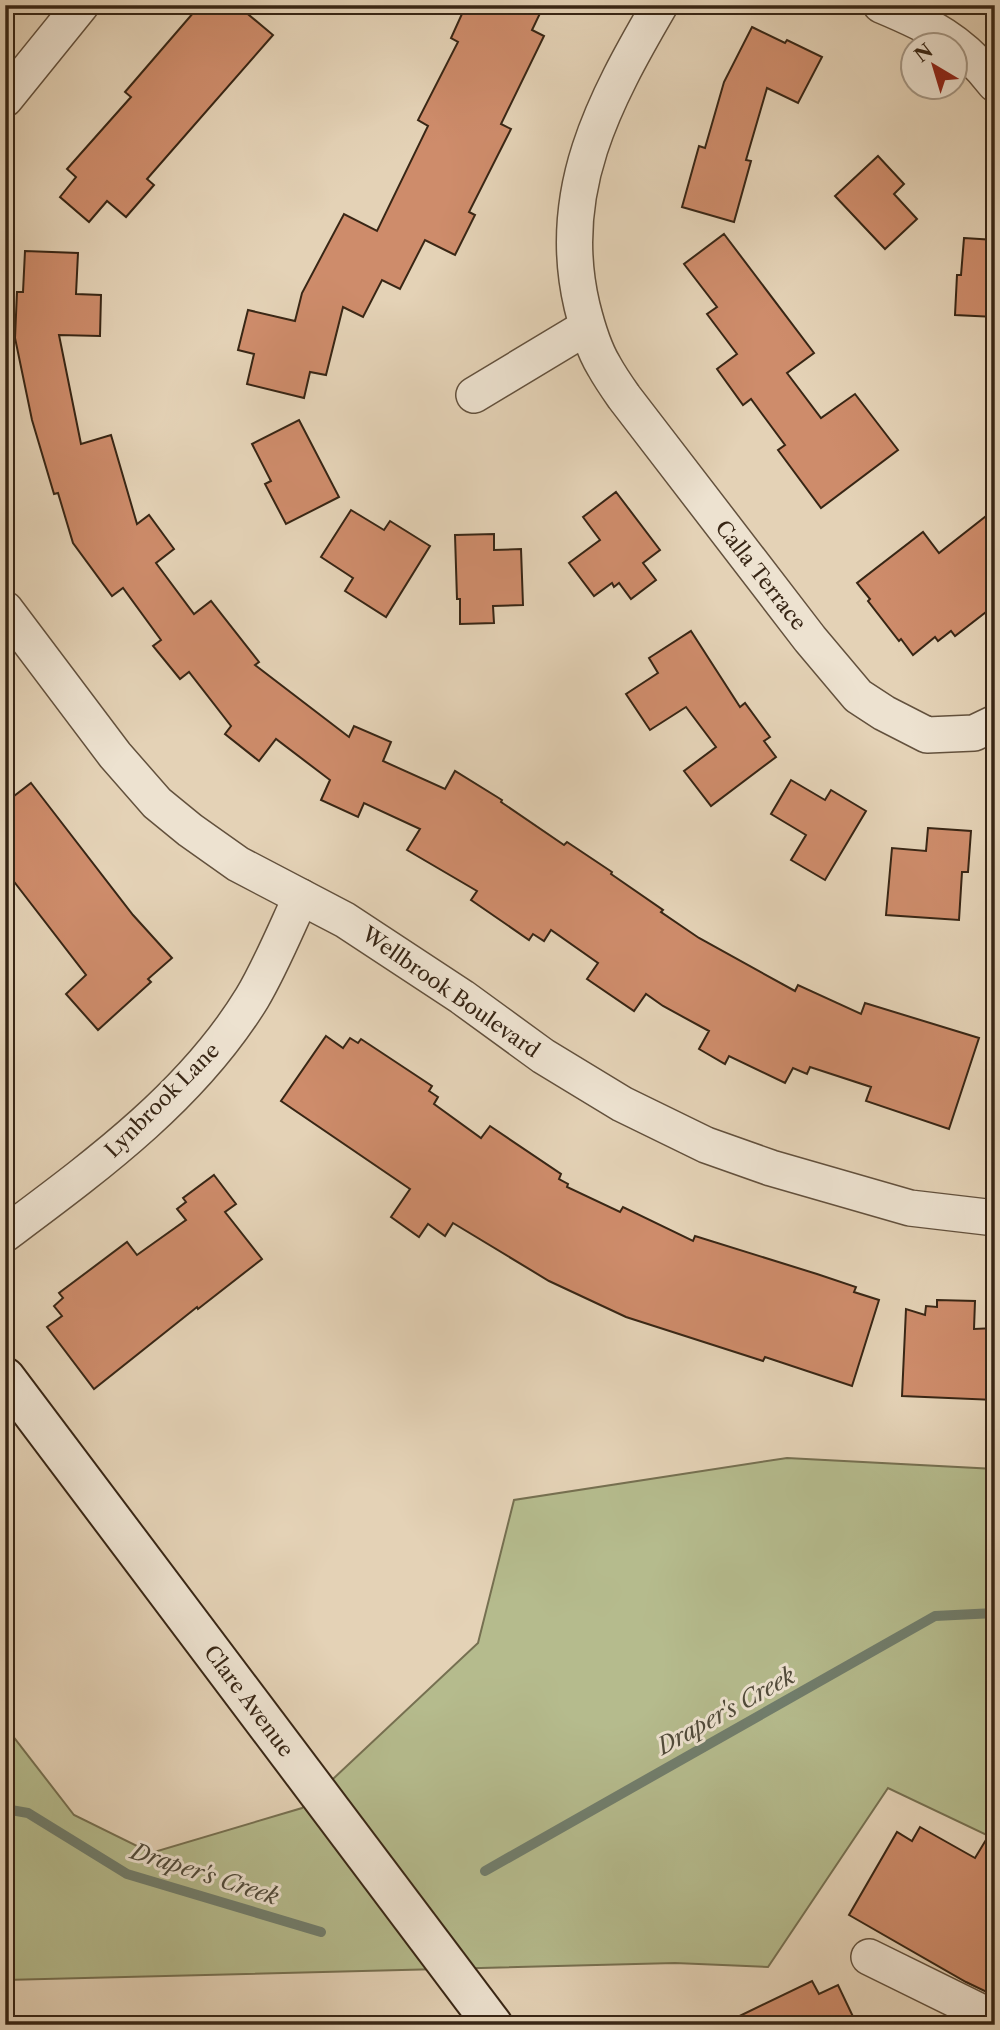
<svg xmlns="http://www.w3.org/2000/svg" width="1000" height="2030" font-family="'Libre Caslon Text',serif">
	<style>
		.green { fill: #b5bb8d; stroke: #767051; stroke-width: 2 }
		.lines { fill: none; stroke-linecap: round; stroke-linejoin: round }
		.stream { stroke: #717e6d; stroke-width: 10 }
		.building { fill: #ce8c6b; stroke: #382615; stroke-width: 2 }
		.street-casing { stroke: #63513d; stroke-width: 38 }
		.secondary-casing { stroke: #382615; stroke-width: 42 }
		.street { stroke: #ede2d0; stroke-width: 35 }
		.secondary { stroke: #ede2d0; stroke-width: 38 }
		.labels { text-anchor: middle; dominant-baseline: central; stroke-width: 6; stroke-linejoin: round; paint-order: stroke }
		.street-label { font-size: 21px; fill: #382615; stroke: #ede2d0 }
		.water-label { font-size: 23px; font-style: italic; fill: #504a3a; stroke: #ede2d0 }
	</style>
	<rect width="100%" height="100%" fill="#e4d2b6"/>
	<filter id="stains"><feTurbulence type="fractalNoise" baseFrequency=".00286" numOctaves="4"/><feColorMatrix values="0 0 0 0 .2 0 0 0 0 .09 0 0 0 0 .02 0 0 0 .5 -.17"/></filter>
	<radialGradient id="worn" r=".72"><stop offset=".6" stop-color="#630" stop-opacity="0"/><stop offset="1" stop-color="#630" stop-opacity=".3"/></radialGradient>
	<path class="green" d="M787,1458L995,1469V1839L888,1788L768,1967L675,1963L5,1980V1726L74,1815L151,1853L302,1808L478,1643L514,1500Z"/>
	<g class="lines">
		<g class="stream">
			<path d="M5,1809L28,1813L127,1874L321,1932"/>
			<path d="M485,1871L935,1616L995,1613"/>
		</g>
	</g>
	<g class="building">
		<path d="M200,5H237L273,35L147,179L154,185L126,217L107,201L89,222L60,197L76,177L67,169L131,97L125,92Z"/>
		<path d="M466,5H544L532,30L544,36L501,124L511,129L469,212L475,215L455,255L425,240L400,289L382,280L363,317L343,307L326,375L310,372L304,398L247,384L254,354L238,350L248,310L295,321L302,293L344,214L377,231L428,126L418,120L458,42L451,38Z"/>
		<path d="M752,27L785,43L787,40L822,57L798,103L767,88L746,160L751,161L734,222L682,207L699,146L705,148L724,82Z"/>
		<path d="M878,156L904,184L894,194L917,219L885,249L835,196Z"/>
		<path d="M724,234L814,353L787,373L821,418L855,394L898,450L821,508L778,450L785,445L751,399L743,405L717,369L737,354L707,314L717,307L684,264Z"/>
		<path d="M964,238L995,240V317L955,315L957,275H961Z"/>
		<path d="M25,251L78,253L76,294L101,295L100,336L59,335L81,444L111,435L137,524L149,515L174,549L156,563L194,614L211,601L259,662L255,665L349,737L354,726L391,742L383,761L445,789L455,771L502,800L501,802L564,845L567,842L612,872L611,874L663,910L661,912L699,938L795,991L798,985L861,1014L865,1003L979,1038L949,1129L866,1101L871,1087L810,1067L807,1074L793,1068L785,1083L729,1056L725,1064L699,1049L709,1031L663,1006L646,994L634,1011L587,979L598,963L551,930L544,941L533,934L529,940L471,900L477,891L407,850L420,829L364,803L358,817L321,800L330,780L276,739L259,761L225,734L231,726L189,672L180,679L153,646L161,640L123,588L112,596L73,543L58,493L54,494L32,420L15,338L17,292H23Z"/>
		<path d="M299,420L339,497L286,524L265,484L271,481L252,444Z"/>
		<path d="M616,492L660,550L643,563L656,580L631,599L619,583L614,587L612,583L594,596L569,563L600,540L583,517Z"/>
		<path d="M995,509V605L955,636L951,631L938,641L935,637L913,655L901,639L899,641L868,601L870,599L857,583L923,532L939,553Z"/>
		<path d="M351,510L384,530L390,521L430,546L386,617L345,591L353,578L321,557Z"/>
		<path d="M494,534V550L521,549L523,605L493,606L494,623L460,624V599H457L455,535Z"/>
		<path d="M691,631L740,707L745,703L770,737L764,741L776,757L711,806L684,771L716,747L686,707L650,730L626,694L658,673L649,658Z"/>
		<path d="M791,780L825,800L831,790L866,811L825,880L791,860L806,835L771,814Z"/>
		<path d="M31,783L133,915L172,958L148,979L151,982L98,1030L66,994L86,975L5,870V803Z"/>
		<path d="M928,828L971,831L968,872H962L959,920L886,915L892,848L926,851Z"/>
		<path d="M326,1036L343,1048L350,1038L358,1043L361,1039L432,1086L429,1091L438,1097L434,1104L481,1138L490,1126L561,1174L559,1179L568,1184L567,1187L620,1212L623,1207L693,1241L695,1236L817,1274L856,1287L854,1292L879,1300L852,1386L765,1357L763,1361L626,1317L549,1281L453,1223L445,1236L428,1224L419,1237L391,1217L410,1189L281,1101Z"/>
		<path d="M214,1175L236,1204L225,1212L262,1259L198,1309L197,1307L94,1389L47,1327L62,1316L54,1306L63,1298L59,1293L127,1242L137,1255L186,1220L177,1209L186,1202L183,1198Z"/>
		<path d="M937,1300L975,1301L974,1329L995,1328V1400L902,1396L906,1309L925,1315L926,1306L937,1307Z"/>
		<path d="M995,1825V1996L966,1982L849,1915L897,1832L912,1841L920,1827L975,1858Z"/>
		<path d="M812,1981L819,1994L838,1985L857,2025H721Z"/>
	</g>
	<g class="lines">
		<defs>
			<g id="street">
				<path d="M660,5C604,101 555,192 582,306C587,326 593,348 604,366C610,377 617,387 624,397L810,639L858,696L884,713L927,735L974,733L995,723"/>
				<path d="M881,5C931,26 961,40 995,84"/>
				<path d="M5,99L81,5"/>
				<path d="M474,395L587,327"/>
				<path d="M5,609L115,755L157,803L190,830L238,864L345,920L462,997L543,1056L622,1104L706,1145L771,1168L910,1208L995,1218"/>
				<path d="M5,1234C96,1166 192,1096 252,998C270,968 286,929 301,897"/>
				<path d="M869,1957L995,2019"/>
			</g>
			<path id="secondary" d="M5,1377L493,2025"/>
		</defs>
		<use href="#street" class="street-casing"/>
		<use href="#secondary" class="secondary-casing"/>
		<use href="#street" class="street"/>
		<use href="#secondary" class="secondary"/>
	</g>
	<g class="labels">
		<g class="street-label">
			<text transform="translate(761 575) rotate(52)">Calla Terrace</text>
			<text transform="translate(451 992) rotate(35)">Wellbrook Boulevard</text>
			<text transform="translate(162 1100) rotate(-45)">Lynbrook Lane</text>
			<text transform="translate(249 1701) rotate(53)">Clare Avenue</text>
		</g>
		<g class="water-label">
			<text transform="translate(726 1711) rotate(-29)">Draper's Creek</text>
			<text transform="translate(205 1874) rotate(18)">Draper's Creek</text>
		</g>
	</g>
	<rect width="1000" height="2030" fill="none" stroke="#e4d2b6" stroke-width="28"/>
	<rect x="7" y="7" width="986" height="2016" fill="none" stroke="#382615" stroke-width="3.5"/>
	<rect x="14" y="14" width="972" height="2002" fill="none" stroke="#382615" stroke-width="2"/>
	<g transform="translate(934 66) rotate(322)"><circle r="33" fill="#ede2d0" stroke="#a59785" stroke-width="2"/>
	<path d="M0-5L12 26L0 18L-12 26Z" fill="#8f2418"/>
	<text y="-10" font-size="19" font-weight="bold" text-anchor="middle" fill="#382615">N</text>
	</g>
	<rect width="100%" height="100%" filter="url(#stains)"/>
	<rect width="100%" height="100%" fill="url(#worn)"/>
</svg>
